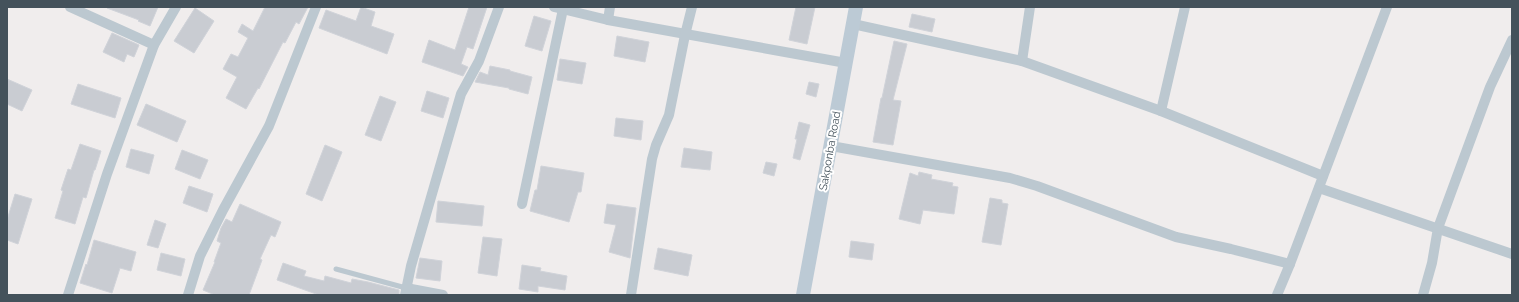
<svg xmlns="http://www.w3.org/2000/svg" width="1519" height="302" font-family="Raleway,sans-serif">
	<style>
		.building { fill: #c9ccd2; stroke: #d0d3d9 }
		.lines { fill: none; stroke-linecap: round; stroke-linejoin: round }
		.service { stroke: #bcc8d0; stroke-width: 5 }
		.minor { stroke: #bcc8d0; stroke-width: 10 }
		.secondary { stroke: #bccad5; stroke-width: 14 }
		.labels { text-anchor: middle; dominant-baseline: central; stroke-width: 4; stroke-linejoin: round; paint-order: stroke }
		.street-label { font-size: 11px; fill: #44525b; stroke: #fff }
	</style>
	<rect width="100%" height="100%" fill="#f0eded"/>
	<g class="building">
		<path d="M107,7H158L150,26L138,21L139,20L107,8Z"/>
		<path d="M265,7H308L299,24L296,22L285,43L283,42L259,89L258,88L246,109L226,98L237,77L223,69L231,54L238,57L248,38L238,32L242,24L253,31Z"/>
		<path d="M361,7L375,12L371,26L394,34L387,54L319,28L326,10L356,21Z"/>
		<path d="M469,7H487L473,49L467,47L461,64L468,67L463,76L422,62L429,40L455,50Z"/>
		<path d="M796,7H815L807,44L789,40Z"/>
		<path d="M195,8L214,21L194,53L174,41Z"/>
		<path d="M912,14L935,19L932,32L909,27Z"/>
		<path d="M534,16L551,21L542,51L525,46Z"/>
		<path d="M112,33L139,45L134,57L127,54L124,62L103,52Z"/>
		<path d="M617,36L649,42L645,62L614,56Z"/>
		<path d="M894,41L907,44L893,100L901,101L893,145L873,142L881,98H882Z"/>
		<path d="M560,59L586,63L582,84L557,80Z"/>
		<path d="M490,66L510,70V71L532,77L528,94L509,89V88L475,82L480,72L488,75Z"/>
		<path d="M7,79L32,90L22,111L7,104Z"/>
		<path d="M809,82L819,84L816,97L806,94Z"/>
		<path d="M78,84L121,98L115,118L71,104Z"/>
		<path d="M427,91L449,98L443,118L421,111Z"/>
		<path d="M380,96L396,102L381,141L365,135Z"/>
		<path d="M146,104L186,121L177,142L137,125Z"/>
		<path d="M616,118L643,121L641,140L614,136Z"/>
		<path d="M799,122L810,125L800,160L793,158L797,139H795Z"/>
		<path d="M80,144L101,151L95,170H94L86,198L83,197L75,224L55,218L63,191L61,190L68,169L71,170Z"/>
		<path d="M325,145L342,152L322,201L306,194Z"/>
		<path d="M684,148L712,152L710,170L681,167Z"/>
		<path d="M131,149L154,155L149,174L126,167Z"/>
		<path d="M182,150L208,160L200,179L175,169Z"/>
		<path d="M766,162L777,164L774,176L763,173Z"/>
		<path d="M541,166L584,173L581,192H578L569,222L530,211L535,190H537Z"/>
		<path d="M919,172L932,175L931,179L953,183L952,186L958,187L954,214L923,210L920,224L899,219L910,173L918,176Z"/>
		<path d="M189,186L213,194L207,212L183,203Z"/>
		<path d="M15,194L32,199L18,244L7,240V220Z"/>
		<path d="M990,198L1002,200V203L1008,204L1001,245L982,242Z"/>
		<path d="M438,201L484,206L482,226L436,222Z"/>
		<path d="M240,204L281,222L275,237L271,235L260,259L262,260L249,295H215L203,290L215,262H214L221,243L217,241L221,228L226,219L232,222Z"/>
		<path d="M607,204L636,208L630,258L609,252L616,225L604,223Z"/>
		<path d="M155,220L166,224L158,248L147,245Z"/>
		<path d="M483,237L502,239L497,276L478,273Z"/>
		<path d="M94,240L136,252L131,271L120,268L112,293L80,283L86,264L87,265Z"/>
		<path d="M851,241L874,244L872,260L849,257Z"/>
		<path d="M658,248L692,255L688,276L654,269Z"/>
		<path d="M161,253L185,259L181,276L157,270Z"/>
		<path d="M420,258L442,261L440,281L416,278Z"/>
		<path d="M283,263L306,271L304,276L324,281L325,276L351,283L352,279L368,282L399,290V295H319L277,280Z"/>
		<path d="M522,265L541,268L540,271L567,276L565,290L538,286V292L519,289Z"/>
	</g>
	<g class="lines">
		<path class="service" d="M336,269L406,288"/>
		<g class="minor">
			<path d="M70,7L154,45"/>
			<path d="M554,7L608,20L846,63"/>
			<path d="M608,20L610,7"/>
			<path d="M853,24L1022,61L1161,111L1323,176"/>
			<path d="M1022,61L1030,7"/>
			<path d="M1161,111L1185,7"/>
			<path d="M831,146L1010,178L1037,186L1176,237L1231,249L1290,264"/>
			<path d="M1319,188L1512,254"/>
			<path d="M522,204L563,9"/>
			<path d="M406,288L443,295"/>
			<path d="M68,295L107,174L154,45L176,7"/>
			<path d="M188,295L200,256L223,210L269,126L316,7"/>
			<path d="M405,295L411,266L461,94L479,61L499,7"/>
			<path d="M631,295L652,159L656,145L669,115L685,35L692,7"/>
			<path d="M1277,295L1290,264L1387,7"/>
			<path d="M1423,295L1432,263L1438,228L1490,87L1512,40"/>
		</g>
		<path class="secondary" d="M803,295L856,7"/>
	</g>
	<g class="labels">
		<g class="street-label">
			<text transform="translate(830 151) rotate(-80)">Sakponba Road</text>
		</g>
	</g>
	<rect width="1519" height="302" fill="none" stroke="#44525b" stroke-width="16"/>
</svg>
